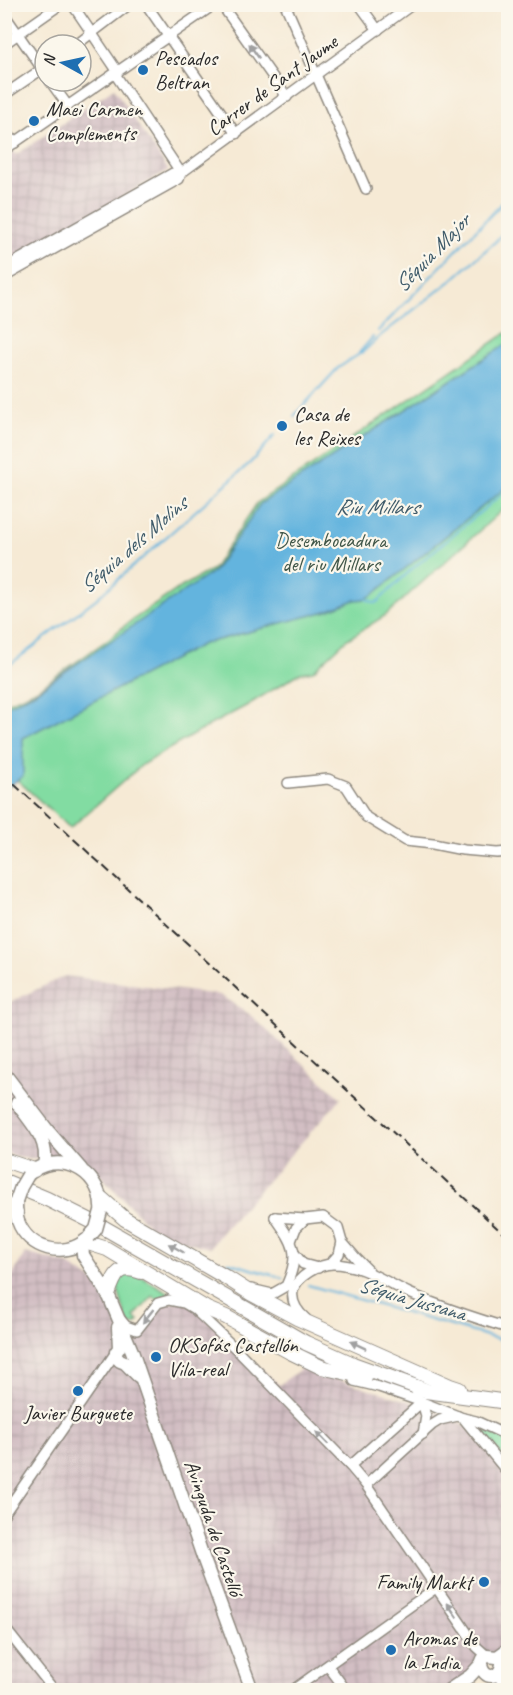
<svg xmlns="http://www.w3.org/2000/svg" width="513" height="1695" font-family="Caveat,sans-serif">
	<style>
		.industrial { fill: url(#industrial-grid) }
		.green { fill: #82dca2; stroke: #568466; stroke-width: 1.5 }
		.water { fill: #63b4de; stroke: #477084; stroke-width: 1.5 }
		.lines { fill: none; stroke-linecap: round; stroke-linejoin: round }
		.stream { stroke: #63b4de; stroke-width: 2 }
		.minor-casing { stroke: #908a80; stroke-width: 12 }
		.major-casing { stroke: #908a80; stroke-width: 15 }
		.highway-casing { stroke: #908a80; stroke-width: 16 }
		.minor { stroke: #fff; stroke-width: 9 }
		.major { stroke: #fff; stroke-width: 12 }
		.highway { stroke: #fff; stroke-width: 14 }
		.rail { stroke: #2b2b2b; stroke-width: 2; stroke-dasharray: 9 4.5; stroke-linecap: butt }
		.major-bridge-casing { stroke: #908a80; stroke-width: 15; stroke-linecap: butt }
		.major-bridge { stroke: #fff; stroke-width: 12 }
		.oneway { fill: #a0a0a0 }
		.poi-dot { fill: #1f6fb2; stroke: #fbf7ec; stroke-width: 2 }
		.labels { text-anchor: middle; dominant-baseline: central; stroke-width: 4.5; stroke-linejoin: round; paint-order: stroke }
		.poi-label { font-size: 21px; fill: #2b2b2b; stroke: #fbf7ec; text-anchor: start }
		.street-label { font-size: 21px; fill: #2b2b2b; stroke: #fbf7ec }
		.park-label { font-size: 21px; fill: #415749; stroke: #fbf7ec }
		.water-label { font-size: 22px; font-style: italic; fill: #3f5b6a; stroke: #fbf7ec }
	</style>
	<defs>
		<pattern id="industrial-grid" width="8" height="8" patternUnits="userSpaceOnUse" patternTransform="scale(1.5)"><rect width="8" height="8" fill="#d2bec3"/><path d="M0 4h8M4 0v8" fill="none" stroke="#b4a3a8"/></pattern>
	</defs>
	<rect width="100%" height="100%" fill="#fbf7ec"/>
	<filter id="ink" filterUnits="userSpaceOnUse"><feTurbulence type="fractalNoise" baseFrequency=".0167" numOctaves="2"/><feDisplacementMap in="SourceGraphic" scale="12" xChannelSelector="R" yChannelSelector="G"/><feConvolveMatrix kernelMatrix="1 2 1 2 8 2 1 2 1" color-interpolation-filters="sRGB"/></filter>
	<filter id="wash" filterUnits="userSpaceOnUse"><feTurbulence type="fractalNoise" baseFrequency=".008" numOctaves="4" result="noise"/><feDisplacementMap in="SourceGraphic" scale="24" xChannelSelector="R" yChannelSelector="G"/><feGaussianBlur stdDeviation="1.35" result="paint"/><feColorMatrix in="noise" values="0 0 0 0 0 0 0 0 0 0 0 0 0 0 0 0 0 1.4 0 .05"/><feComposite in="paint" operator="in"/></filter>
	<g filter="url(#wash)">
		<rect width="100%" height="100%" fill="#f6ead5"/>
		<g class="industrial">
			<path d="M114,88L168,170L5,266L4,139L16,155Z"/>
			<path d="M65,976L220,995L249,1014L341,1098L220,1234L210,1248L180,1240L151,1228L99,1174L77,1161L53,1158H21L5,1152L4,1005Z"/>
			<path d="M25,1253L67,1264L100,1285L134,1344L159,1305L185,1300L279,1385L302,1368L424,1406L467,1426L508,1476V1647L450,1690H5L4,1291Z"/>
		</g>
		<g class="green">
			<path d="M508,332V505L386,615L346,640L313,671L300,673L246,706L210,725L143,764L70,828L5,769L4,704L36,690L106,641L128,623L178,589L213,569L257,503Z"/>
			<path d="M124,1274L138,1275L177,1297L158,1300L153,1296L134,1317L139,1321L135,1325H130L127,1321L117,1287Z"/>
			<path d="M478,1427L508,1441V1464Z"/>
		</g>
		<path class="water" d="M508,343V486L375,593L366,599L355,600L327,611L203,644L23,738V776L5,789V707L35,692L214,571L260,504Z"/>
		<g class="lines">
			<g class="stream">
				<path d="M378,331L508,197"/>
				<path d="M359,353L373,337"/>
				<path d="M294,416L338,368L364,351L380,336L452,280L495,242L508,228"/>
				<path d="M366,599L376,603L412,569L508,489"/>
				<path d="M4,669L96,599L251,462L275,435"/>
				<path d="M227,1262L283,1278"/>
				<path d="M308,1285L508,1342"/>
			</g>
		</g>
	</g>
	<g filter="url(#ink)">
		<g class="lines">
			<defs>
				<g id="minor">
					<path d="M72,4L118,72"/>
					<path d="M146,4L236,134"/>
					<path d="M221,4L287,97"/>
					<path d="M285,4L366,189"/>
					<path d="M359,4L378,30"/>
					<path d="M4,14L45,73"/>
					<path d="M4,44L61,4"/>
					<path d="M76,45L130,4"/>
					<path d="M115,74L181,173"/>
					<path d="M50,81L68,106"/>
					<path d="M4,95L45,67"/>
					<path d="M4,129L15,143"/>
					<path d="M4,150L215,4"/>
					<path d="M4,268L173,173H181L413,4"/>
					<path d="M4,277L179,179L181,173"/>
					<path d="M288,783L328,779L346,786L366,817L405,841L433,844L463,850L497,853L508,852"/>
					<path d="M275,1217L305,1219L323,1217L338,1228L342,1242L356,1258L369,1271"/>
					<path d="M291,1241L296,1228L305,1219"/>
					<path d="M295,1254L303,1264L318,1268"/>
					<path d="M330,1264L339,1254L342,1242"/>
					<path d="M251,1289L272,1294L286,1286C301,1253 294,1244 275,1217"/>
					<path d="M120,1319L126,1326L137,1330L158,1303L169,1300L184,1303L194,1309L237,1350L350,1466L366,1485L477,1647L487,1656"/>
					<path d="M306,1319C298,1312 291,1302 293,1291C296,1277 319,1264 333,1264C361,1264 384,1281 409,1293C441,1307 475,1318 508,1328"/>
					<path d="M354,1381L379,1387L422,1402L463,1418L476,1421L508,1436"/>
					<path d="M463,1418L508,1473"/>
					<path d="M350,1466L422,1402L426,1416L423,1434"/>
					<path d="M366,1485L432,1425L440,1420L458,1416"/>
					<path d="M4,1514L116,1352"/>
					<path d="M4,1627L54,1690"/>
					<path d="M328,1666L346,1690"/>
					<path d="M498,1675L506,1690"/>
					<path d="M293,1690L437,1587"/>
				</g>
				<g id="major">
					<path d="M4,1073L48,1131L81,1169"/>
					<path d="M17,1103C30,1122 50,1140 44,1165"/>
					<path d="M28,1175C56,1149 101,1169 101,1207"/>
					<path d="M16,1202C16,1208 16,1215 18,1221C28,1249 64,1259 86,1240"/>
					<path d="M82,1244L83,1255L108,1294L132,1351L204,1560L252,1690"/>
					<path d="M118,1327L119,1348L116,1352V1357L120,1361L125,1363L138,1376"/>
					<path d="M497,1657L508,1649"/>
					<path d="M481,1664C483,1680 500,1680 502,1664"/>
					<path d="M449,1690L470,1676L481,1664L483,1659L487,1656L497,1657"/>
				</g>
				<g id="highway">
					<path d="M4,1160L34,1170"/>
					<path d="M4,1181L47,1199L101,1226L306,1343L353,1364L425,1390"/>
					<path d="M101,1198L125,1219L227,1278L252,1294L297,1318L450,1386L459,1389"/>
					<path d="M4,1204L16,1212"/>
					<path d="M85,1242L107,1249L207,1309L226,1317L290,1352L321,1367L365,1377"/>
					<path d="M108,1294C115,1274 119,1264 141,1272"/>
					<path d="M418,1390L508,1402"/>
				</g>
			</defs>
			<use href="#minor" class="minor-casing"/>
			<use href="#major" class="major-casing"/>
			<use href="#highway" class="highway-casing"/>
			<use href="#minor" class="minor"/>
			<use href="#major" class="major"/>
			<use href="#highway" class="highway"/>
			<path class="rail" d="M4,775L508,1238"/>
			<defs>
				<g id="major-bridge">
					<path d="M16,1201L21,1187L28,1175"/>
					<path d="M89,1237L96,1229L101,1211"/>
				</g>
			</defs>
			<use href="#major-bridge" class="major-bridge-casing"/>
			<use href="#major-bridge" class="major-bridge"/>
		</g>
		<defs><path id="oneway-solid" d="M-6-.8H1V-3.2L6.5 0L1 3.2V.8H-6Z" transform="scale(1.5)"/></defs>
		<g class="oneway">
			<use href="#oneway-solid" transform="translate(254 51) rotate(-125)"/>
			<use href="#oneway-solid" transform="translate(176 1248) rotate(-150)"/>
			<use href="#oneway-solid" transform="translate(148 1316) rotate(128)"/>
			<use href="#oneway-solid" transform="translate(358 1345) rotate(-155)"/>
			<use href="#oneway-solid" transform="translate(322 1438) rotate(-134)"/>
			<use href="#oneway-solid" transform="translate(452 1610) rotate(-124)"/>
		</g>
	</g>
	<g class="poi-dot">
		<circle cx="143" cy="70" r="6"/>
		<circle cx="34" cy="121" r="6"/>
		<circle cx="282" cy="426" r="6"/>
		<circle cx="156" cy="1357" r="6"/>
		<circle cx="78" cy="1391" r="6"/>
		<circle cx="484" cy="1582" r="6"/>
		<circle cx="391" cy="1650" r="6"/>
	</g>
	<g class="labels">
		<g class="poi-label">
			<text x="155" y="58">Pescados<tspan x="155" dy="24">Beltran</tspan></text>
			<text x="46" y="109">Maei Carmen<tspan x="46" dy="24">Complements</tspan></text>
			<text x="294" y="414">Casa de<tspan x="294" dy="24">les Reixes</tspan></text>
			<text x="168" y="1345">OKSofás Castellón<tspan x="168" dy="24">Vila-real</tspan></text>
			<text x="78" y="1413" text-anchor="middle">Javier Burguete</text>
			<text x="472" y="1582" text-anchor="end">Family Markt</text>
			<text x="403" y="1638">Aromas de<tspan x="403" dy="24">la India</tspan></text>
		</g>
		<g class="street-label">
			<text transform="translate(272 85) rotate(-36)">Carrer de Sant Jaume</text>
			<text transform="translate(214 1528) rotate(71)">Avinguda de Castelló</text>
		</g>
		<g class="park-label">
			<text x="331" y="540">Desembocadura<tspan x="331" dy="24">del riu Millars</tspan></text>
		</g>
		<g class="water-label">
			<text transform="translate(432 253) rotate(-46)">Séquia Major</text>
			<text x="377" y="507">Riu Millars</text>
			<text transform="translate(133 545) rotate(-41)">Séquia dels Molins</text>
			<text transform="translate(412 1299) rotate(16)">Séquia Jussana</text>
		</g>
	</g>
	<rect width="513" height="1695" fill="none" stroke="#fbf7ec" stroke-width="24"/>
	<g transform="translate(63 63) rotate(278)"><circle r="28" fill="#fbf7ec" stroke="#a8a59f" stroke-width="1.5"/>
	<path d="M0-4.5L10 22L0 15L-10 22Z" fill="#1f6fb2"/>
	<text y="-9" font-size="16" font-weight="bold" text-anchor="middle" fill="#2b2b2b">N</text>
	</g>
</svg>
